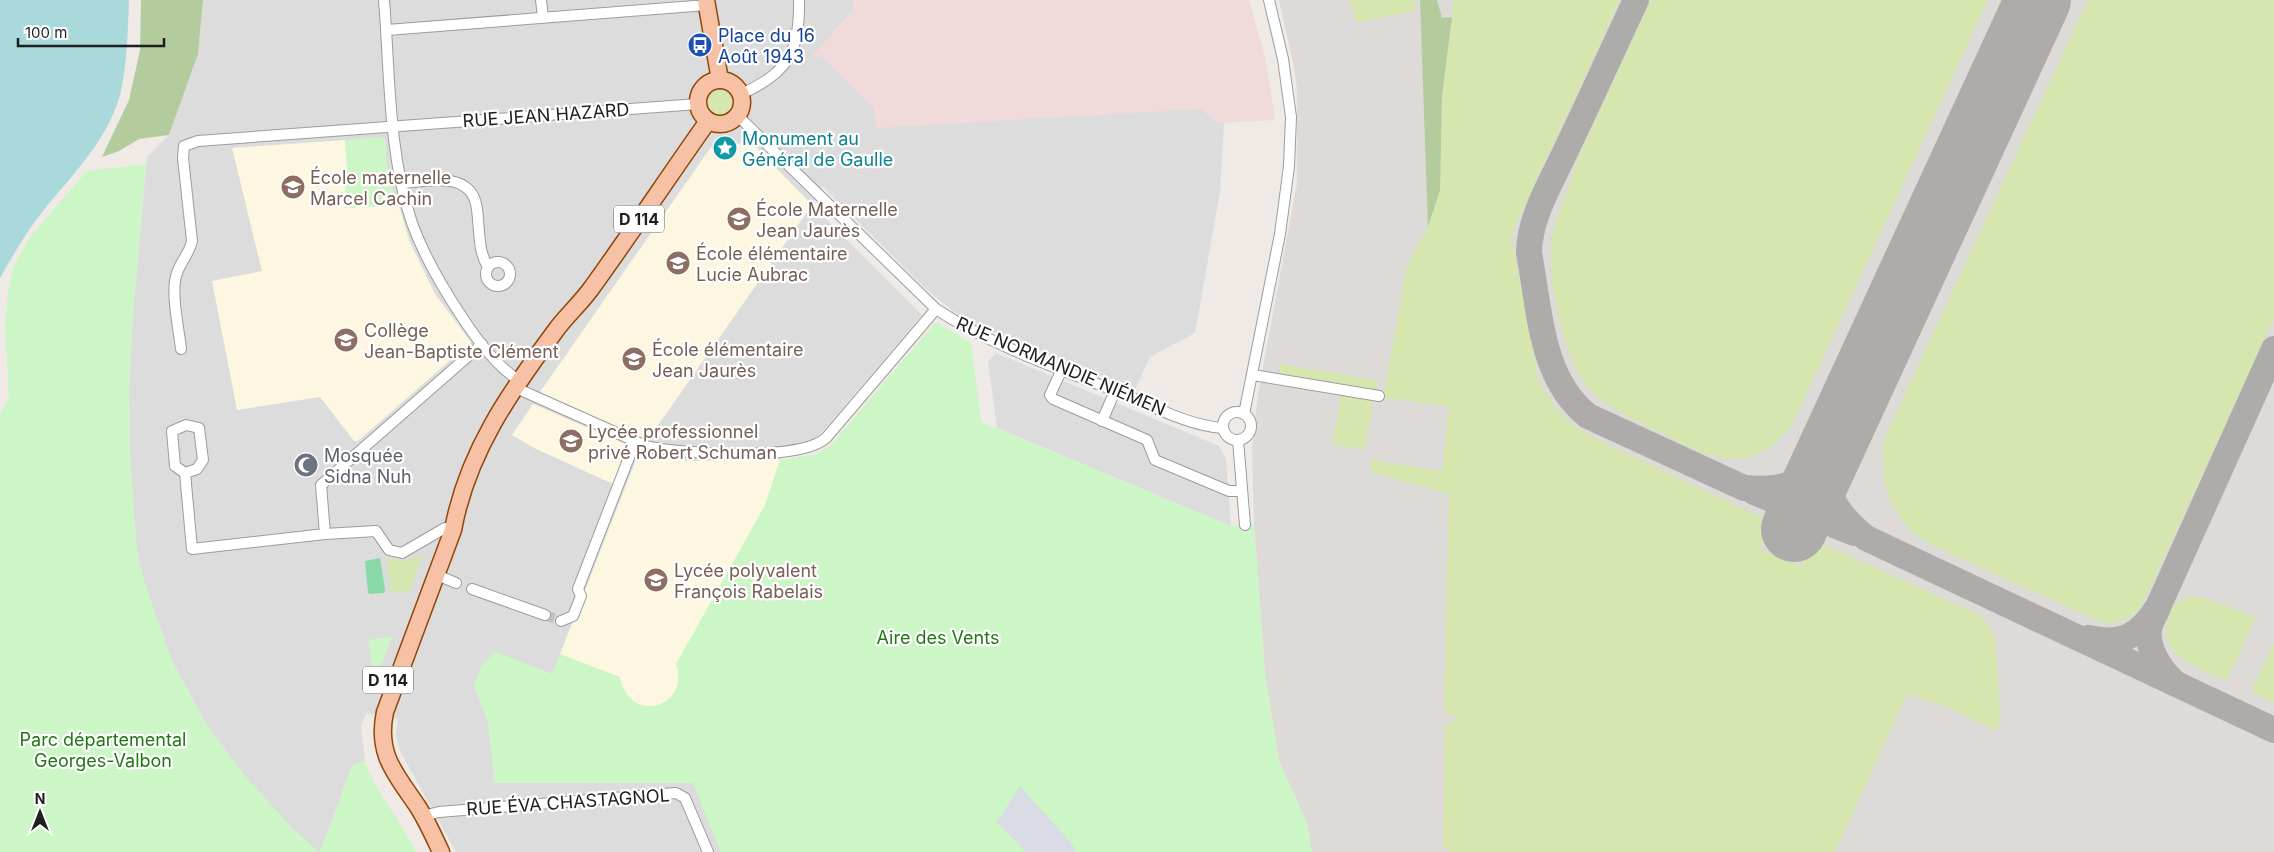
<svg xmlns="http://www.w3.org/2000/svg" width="2274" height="852" font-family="Inter,sans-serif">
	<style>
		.residential { fill: #dddcdc }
		.education { fill: #fdf7e1 }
		.military { fill: #f0dbda }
		.airport { fill: #dedad7 }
		.grass { fill: #d5e6af }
		.forest { fill: #b4cb9d }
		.park { fill: #ccf6c6 }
		.pitch { fill: #89d9a9 }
		.plaza { fill: #dadce5 }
		.water { fill: #a9d9da }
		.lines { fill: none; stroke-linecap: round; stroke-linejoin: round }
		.taxiway { stroke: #aeacaa; stroke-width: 26 }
		.runway { stroke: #aeacaa; stroke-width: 66 }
		.minor-tunnel { stroke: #c5c1be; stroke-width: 10; stroke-dasharray: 10 5; stroke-linecap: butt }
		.minor-casing { stroke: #9c9c9c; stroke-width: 12 }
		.primary-casing { stroke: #90470a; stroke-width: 19 }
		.minor { stroke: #fff; stroke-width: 10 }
		.primary { stroke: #f6c1a4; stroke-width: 16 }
		.labels { text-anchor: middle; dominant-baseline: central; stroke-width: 4.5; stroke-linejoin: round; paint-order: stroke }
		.shield { fill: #fff; stroke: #626262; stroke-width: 1 }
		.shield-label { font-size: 16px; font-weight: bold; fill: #1f1f1f }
		.transit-label { font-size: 18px; fill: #164399; stroke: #fff; text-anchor: start }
		.street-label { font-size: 18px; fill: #1f1f1f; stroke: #fff }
		.culture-label { font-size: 18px; fill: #0d838f; stroke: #fff; text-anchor: start }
		.education-label { font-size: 18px; fill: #785e54; stroke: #fff; text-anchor: start }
		.worship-label { font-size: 18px; fill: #5b616d; stroke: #fff; text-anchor: start }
		.park-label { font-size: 18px; fill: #207713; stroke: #fff }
	</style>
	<rect width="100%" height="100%" fill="#efeae6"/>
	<g class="residential">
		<path d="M203,0H853V11L832,33L821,55L875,109H1201L1219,123H1224L1220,192L1195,333L1150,357L1135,390L976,325L954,312L926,289L822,186L812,205L922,315L817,438L777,448L780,460L765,505L560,655L552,674L495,652L474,685L488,722L495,783H693L721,852H456L400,751L396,735L398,719L366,713L361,727L365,761L352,766L320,852H318L290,826L244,775L205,722L173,663L146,588L135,544L130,455L129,390L133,313L147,157L169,135L198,54Z"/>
		<path d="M996,353L1219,446L1226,459L1231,526L997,428L988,362Z"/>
	</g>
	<g class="education">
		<path d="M345,140L347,167L344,207L399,206L409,240L435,294L471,342L358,441H354L320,397L237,410L212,281L262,271L232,148Z"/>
		<path d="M751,142L812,205L647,441L540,392L711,147L719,153L726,154L733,150L738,144Z"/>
		<path d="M533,404L628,445L613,484L534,448L512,435Z"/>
		<path d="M638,455L681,461L780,460L765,505L679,672L678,686L675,694L658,706H644L632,701L622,686L560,654Z"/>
	</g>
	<path class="military" d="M853,0H1249L1265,56L1275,120L1219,123L1201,109L876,128L874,109L821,55L817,58L813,55L853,11Z"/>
	<path class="airport" d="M1279,0H2274V852H1312L1307,823L1279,761L1265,674L1254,524L1252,451L1258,394L1297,183V89L1294,67Z"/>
	<g class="grass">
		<path d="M1350,0H1415L1416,11L1356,22Z"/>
		<path d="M1454,0H1620L1511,235L1539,383L1556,408L1574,426L1606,444L1774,523L1760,549L1800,567L1812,539L1982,616L1993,633L1996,649L2000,717L1997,731L1940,704L1907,694L1835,852H1450L1443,845L1445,725L1454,721L1457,716L1446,714L1444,708L1449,494L1370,472L1372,460L1442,471L1449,407L1383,397L1407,266L1428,227L1440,190L1442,96Z"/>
		<path d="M1651,0H1988L1793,423C1748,483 1707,456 1653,429C1632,419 1605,406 1589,389C1576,373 1569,354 1564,335C1555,305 1548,269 1552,237C1556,212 1571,190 1575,165Z"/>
		<path d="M2088,0H2274V318L2140,609C2128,620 2119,624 2103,623L1931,545C1888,517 1880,488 1884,439Z"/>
		<circle cx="720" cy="102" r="14"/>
		<path d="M1280,364L1377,380L1376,390L1370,391L1318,380L1279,375Z"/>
		<path d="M1342,392L1374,398L1364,450L1332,444Z"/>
		<path d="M420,555H423L410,591L391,592L387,558L407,561Z"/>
		<path d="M2198,596L2256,617L2227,681C2198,668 2152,654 2170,613C2175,601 2186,596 2198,596Z"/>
		<path d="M2274,642V703L2251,692Z"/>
	</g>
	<g class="forest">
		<path d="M141,0H203L198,54L169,135L139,139L119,151L102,157L129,100L140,50Z"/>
		<path d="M1420,0H1437L1442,18L1452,17L1442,96L1440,190L1428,227Z"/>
	</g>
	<g class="park">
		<path d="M380,137L386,140L387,176L399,206L344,208L347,167L345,140Z"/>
		<path d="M146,164L133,313L129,390L130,455L137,551L146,588L173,663L205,722L244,775L290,826L318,852H0V414L9,398L5,324L9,286L13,268L29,238L87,171Z"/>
		<path d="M936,322L971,343L981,422L1231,526L1254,524L1265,674L1279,761L1307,823L1312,852H721L693,783H495L488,722L474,685L482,665L495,652L552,674L560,654L620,677C627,724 691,710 676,664L765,505L780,460L817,454L830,446Z"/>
		<path d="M392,637L379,672L373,673L368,640Z"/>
		<path d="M365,761C376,794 402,821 416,852H320L352,766Z"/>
	</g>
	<path class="pitch" d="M380,558L385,590L384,593L370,594L368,593L365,561Z"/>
	<path class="plaza" d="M1020,786L1073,845L1075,852H1025L997,822Z"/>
	<path class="water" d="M0,0H129C128,28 127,68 120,95C107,141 72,175 43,211C26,232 13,255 0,278Z"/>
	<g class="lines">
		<g class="taxiway">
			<path d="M1636,0C1613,49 1591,98 1568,146C1553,179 1529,217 1529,253C1540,310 1540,378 1588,416L1744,488C1797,492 1807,479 1835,438"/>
			<path d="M1833,446C1819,489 1833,511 1866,538L2274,730"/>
			<path d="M1754,492L1854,533"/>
			<path d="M2157,610C2154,615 2151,622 2149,628C2146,647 2160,670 2174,682"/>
			<path d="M2088,638C2122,646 2140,635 2158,607L2274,349"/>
		</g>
		<path class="runway" d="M1794,529L2038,0"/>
		<path class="minor-tunnel" d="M545,615L561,621"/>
		<defs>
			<g id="minor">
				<path d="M384,0C390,73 388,153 412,223C424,256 442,287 462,317C477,340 497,367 520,381"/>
				<path d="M541,0L543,17"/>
				<path d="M387,30L707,5"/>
				<path d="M741,94C789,73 800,51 799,0"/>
				<path d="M738,116L936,309C992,346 1063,370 1126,395C1157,408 1190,426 1223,428"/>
				<path d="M402,183C426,181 469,171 476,204C478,212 478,222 479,231C480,245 481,255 488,267"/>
				<circle cx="498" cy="274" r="12"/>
				<path d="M181,349C179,329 170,291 177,273C181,261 189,254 192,241L183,158L184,146L198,141L698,104"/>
				<path d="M1062,369L1050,395L1053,399L1147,440L1155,460L1229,491H1242"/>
				<path d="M1253,375L1379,396"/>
				<path d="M516,388L646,446C681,454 799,462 826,438L936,309"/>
				<circle cx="1237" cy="426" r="14"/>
				<path d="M1244,414L1280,234L1289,166L1291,117L1283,59L1269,0"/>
				<path d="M1102,421L1115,391"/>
				<path d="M186,425L199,428L203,460L197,469L185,473L175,466L172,431Z"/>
				<path d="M1238,440L1245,525"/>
				<path d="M185,473L192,549L325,534L321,485L482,344"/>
				<path d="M325,534L376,531L389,550L402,553L445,528"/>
				<path d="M437,575L456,583"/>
				<path d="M472,589L545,615"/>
				<path d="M561,621L573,616L581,596L578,589L635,442"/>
				<path d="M423,816L439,812L676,793L685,798L708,852"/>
			</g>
			<g id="primary">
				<path d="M706,0L720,80"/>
				<circle cx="720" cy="102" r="22"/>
				<path d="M441,852C434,837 427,821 418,807C396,774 376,755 385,712L453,530C467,453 510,392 556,330C567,315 582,302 593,286C632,232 669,176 708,121"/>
			</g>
		</defs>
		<use href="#minor" class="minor-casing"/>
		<use href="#primary" class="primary-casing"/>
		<use href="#minor" class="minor"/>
		<use href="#primary" class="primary"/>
	</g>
	<defs>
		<symbol id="bus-disc" viewBox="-11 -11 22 22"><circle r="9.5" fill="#1a4fb4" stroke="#fff"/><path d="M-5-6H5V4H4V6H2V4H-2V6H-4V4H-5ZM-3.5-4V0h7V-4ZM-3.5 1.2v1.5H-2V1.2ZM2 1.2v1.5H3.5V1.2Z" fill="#fff"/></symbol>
		<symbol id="sight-disc" viewBox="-11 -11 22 22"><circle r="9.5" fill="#0f9aa8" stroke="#fff"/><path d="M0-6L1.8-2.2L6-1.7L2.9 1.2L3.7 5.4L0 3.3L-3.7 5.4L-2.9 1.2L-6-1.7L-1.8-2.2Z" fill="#fff"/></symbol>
		<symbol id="school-disc" viewBox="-11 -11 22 22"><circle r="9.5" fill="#8d6e63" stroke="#fff"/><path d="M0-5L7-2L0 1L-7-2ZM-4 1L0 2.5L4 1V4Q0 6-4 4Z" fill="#fff"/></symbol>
		<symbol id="mosque-disc" viewBox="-11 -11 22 22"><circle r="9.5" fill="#6b7280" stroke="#fff"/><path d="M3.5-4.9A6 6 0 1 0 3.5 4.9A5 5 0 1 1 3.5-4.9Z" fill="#fff"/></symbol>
	</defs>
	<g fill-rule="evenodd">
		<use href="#bus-disc" x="686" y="31" width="28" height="28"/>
		<use href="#sight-disc" x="711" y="134" width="28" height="28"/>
		<use href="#school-disc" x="279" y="173" width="28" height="28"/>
		<use href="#school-disc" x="725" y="205" width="28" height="28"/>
		<use href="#school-disc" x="664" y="249" width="28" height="28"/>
		<use href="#school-disc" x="332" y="326" width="28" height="28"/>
		<use href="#school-disc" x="620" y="345" width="28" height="28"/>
		<use href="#school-disc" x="557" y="427" width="28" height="28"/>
		<use href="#mosque-disc" x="292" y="451" width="28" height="28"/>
		<use href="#school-disc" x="642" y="566" width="28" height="28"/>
	</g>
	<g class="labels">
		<g class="shield">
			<rect x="614" y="205.5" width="50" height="27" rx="4"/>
			<rect x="363" y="666.5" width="50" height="27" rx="4"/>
		</g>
		<g class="shield-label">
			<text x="639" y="219">D 114</text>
			<text x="388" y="680">D 114</text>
		</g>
		<g class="transit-label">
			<text x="718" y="35">Place du 16<tspan x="718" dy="21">Août 1943</tspan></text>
		</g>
		<g class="street-label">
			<text transform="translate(546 115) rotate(-4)">RUE JEAN HAZARD</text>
			<text transform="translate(1061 366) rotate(23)">RUE NORMANDIE NIÉMEN</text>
			<text transform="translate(568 802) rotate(-4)">RUE ÉVA CHASTAGNOL</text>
		</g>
		<g class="culture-label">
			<text x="742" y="138">Monument au<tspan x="742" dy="21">Général de Gaulle</tspan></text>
		</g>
		<g class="education-label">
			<text x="310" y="177">École maternelle<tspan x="310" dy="21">Marcel Cachin</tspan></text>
			<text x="756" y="209">École Maternelle<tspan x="756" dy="21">Jean Jaurès</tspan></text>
			<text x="696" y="253">École élémentaire<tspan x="696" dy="21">Lucie Aubrac</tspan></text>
			<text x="364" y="330">Collège<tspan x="364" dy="21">Jean-Baptiste Clément</tspan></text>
			<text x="652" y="349">École élémentaire<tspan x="652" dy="21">Jean Jaurès</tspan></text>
			<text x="588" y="431">Lycée professionnel<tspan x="588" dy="21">privé Robert Schuman</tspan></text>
			<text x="674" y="570">Lycée polyvalent<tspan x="674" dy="21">François Rabelais</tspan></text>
		</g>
		<g class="worship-label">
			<text x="324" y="455">Mosquée<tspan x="324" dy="21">Sidna Nuh</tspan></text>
		</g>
		<g class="park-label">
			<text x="938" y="637">Aire des Vents</text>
			<text x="103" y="739">Parc départemental<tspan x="103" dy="21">Georges-Valbon</tspan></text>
		</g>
	</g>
	<g transform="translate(40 812)" stroke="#ffffff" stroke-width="4" paint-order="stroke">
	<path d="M0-4L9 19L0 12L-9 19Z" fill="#1f1f1f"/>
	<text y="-8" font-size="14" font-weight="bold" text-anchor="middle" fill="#1f1f1f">N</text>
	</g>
	<path d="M18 38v8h146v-8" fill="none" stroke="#1f1f1f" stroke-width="2.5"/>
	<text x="25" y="38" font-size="15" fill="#1f1f1f" stroke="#ffffff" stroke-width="4" paint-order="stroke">100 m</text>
</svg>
